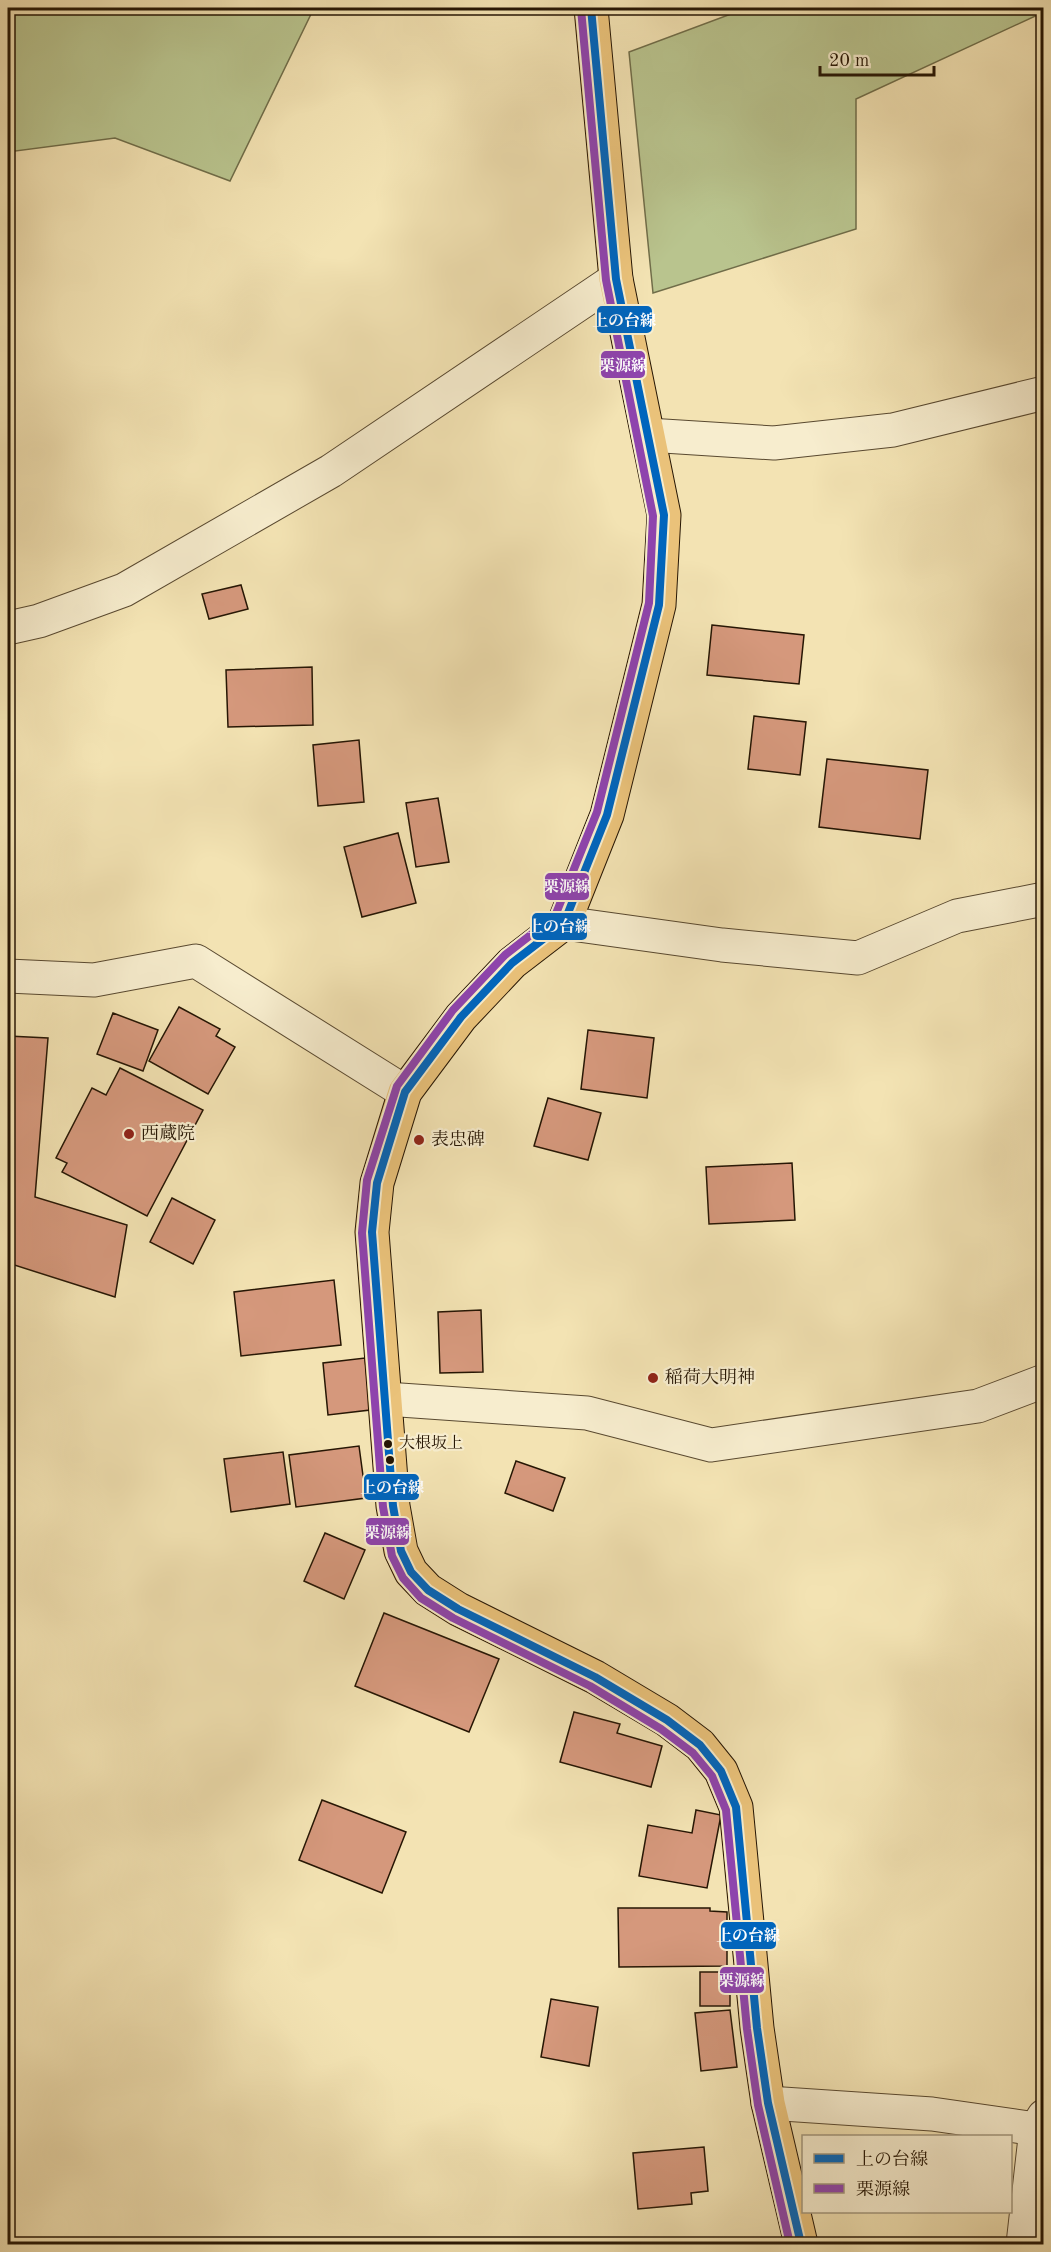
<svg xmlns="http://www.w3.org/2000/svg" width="1051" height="2252" font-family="'Old Standard TT','Noto Serif JP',serif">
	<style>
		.green { fill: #b9c48e; stroke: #706d49; stroke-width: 1.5 }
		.building { fill: #d5987c; stroke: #261604; stroke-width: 1.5 }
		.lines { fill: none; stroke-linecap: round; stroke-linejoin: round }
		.street-casing { stroke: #594930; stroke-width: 35 }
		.primary-casing { stroke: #261604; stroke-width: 35 }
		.street { stroke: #f7edce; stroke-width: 33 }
		.primary { stroke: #eac27a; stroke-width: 33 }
		.bus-1-casing { stroke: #f7edce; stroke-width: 12 }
		.bus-2-casing { stroke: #f7edce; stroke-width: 12 }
		.bus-1 { stroke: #0065bd; stroke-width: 8 }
		.bus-2 { stroke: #8e44ad; stroke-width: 8 }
		.poi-dot { fill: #8f2418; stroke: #f7edce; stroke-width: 2 }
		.bus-dot { fill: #261604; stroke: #f7edce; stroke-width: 2 }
		.labels { text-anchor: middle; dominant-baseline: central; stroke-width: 4.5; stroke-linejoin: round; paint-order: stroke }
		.bus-label { font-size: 16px; fill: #261604; stroke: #f7edce; text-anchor: start }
		.poi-label { font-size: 18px; fill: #261604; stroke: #f7edce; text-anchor: start }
		.line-badge { stroke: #f7edce; stroke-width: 2 }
		.badge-label { font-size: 16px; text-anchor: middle; font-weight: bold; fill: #fff }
	</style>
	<rect width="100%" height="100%" fill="#f3e3b3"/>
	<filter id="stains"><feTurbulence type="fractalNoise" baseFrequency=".00333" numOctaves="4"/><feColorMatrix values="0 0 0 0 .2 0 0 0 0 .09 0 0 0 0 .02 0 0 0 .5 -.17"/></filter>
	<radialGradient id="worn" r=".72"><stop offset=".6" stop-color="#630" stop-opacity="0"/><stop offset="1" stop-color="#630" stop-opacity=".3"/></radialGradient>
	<g class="green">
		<path d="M8,8H314L230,181L115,138L8,152Z"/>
		<path d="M747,8H1043L1044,12L856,99V229L653,293L629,52Z"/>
	</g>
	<g class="building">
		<path d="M241,585L248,609L209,619L202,594Z"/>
		<path d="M712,625L804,635L799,684L707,675Z"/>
		<path d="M312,667L313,725L228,727L226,670Z"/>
		<path d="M754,716L806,722L800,775L748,769Z"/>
		<path d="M359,740L364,802L318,806L313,745Z"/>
		<path d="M827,759L928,770L920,839L819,827Z"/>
		<path d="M438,798L449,862L416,867L406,803Z"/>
		<path d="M398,833L416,903L362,917L344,847Z"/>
		<path d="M179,1007L220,1029L216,1036L235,1047L208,1094L149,1061Z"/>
		<path d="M113,1013L158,1030L143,1071L97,1054Z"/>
		<path d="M588,1030L654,1038L647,1098L581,1089Z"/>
		<path d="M8,1036L48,1038L35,1197L127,1225L115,1297L8,1263Z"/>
		<path d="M120,1068L203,1110L147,1216L62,1172L67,1163L56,1158L92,1088L106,1095Z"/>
		<path d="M548,1098L601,1113L588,1160L534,1146Z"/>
		<path d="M792,1163L795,1220L709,1224L706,1167Z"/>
		<path d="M172,1198L215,1220L193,1264L150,1242Z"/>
		<path d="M334,1280L341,1345L241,1356L234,1292Z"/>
		<path d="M481,1310L483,1372L440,1373L438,1312Z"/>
		<path d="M365,1358L370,1410L328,1415L323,1363Z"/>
		<path d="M359,1446L366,1498L296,1507L289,1455Z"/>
		<path d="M283,1452L290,1504L231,1512L224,1459Z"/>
		<path d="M516,1461L565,1478L553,1511L505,1493Z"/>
		<path d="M325,1533L365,1550L344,1599L304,1581Z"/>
		<path d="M384,1613L499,1659L469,1732L355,1686Z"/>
		<path d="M574,1712L620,1724L617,1733L662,1746L651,1787L560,1762Z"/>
		<path d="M322,1800L406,1832L382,1893L299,1860Z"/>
		<path d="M696,1810L721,1815L707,1888L639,1876L648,1825L692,1833Z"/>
		<path d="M618,1908H710V1911L727,1912V1966L619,1967Z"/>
		<rect x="700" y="1972" width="30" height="34"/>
		<path d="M551,1999L598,2007L589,2066L541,2057Z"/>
		<path d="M730,2010L737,2067L701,2071L695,2013Z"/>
		<path d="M704,2147L708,2191L691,2193L692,2204L638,2209L633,2153Z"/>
	</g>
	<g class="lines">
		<defs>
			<g id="street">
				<path d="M648,435L774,443L893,430L1044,393"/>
				<path d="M8,628L39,621L124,590L331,471L616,279"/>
				<path d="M564,923L722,945L858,958L957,916L1044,899"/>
				<path d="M8,976L94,980L196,961L405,1092"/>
				<path d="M386,1399L587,1413L711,1445L978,1406L1044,1381"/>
				<path d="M768,2103L932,2114L1036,2129"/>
				<path d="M1023,2244L1036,2129L1044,2116"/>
			</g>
			<path id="primary" d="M591,8L616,279L664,515L659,605L607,815L564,923L512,963L461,1017L405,1092L377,1183L372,1232L393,1506L401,1551L411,1572L428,1590L458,1609L595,1677L667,1720L700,1745L721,1771L736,1807L757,2028L768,2103L801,2244"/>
		</defs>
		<use href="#street" class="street-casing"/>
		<use href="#primary" class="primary-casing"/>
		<use href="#street" class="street"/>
		<use href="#primary" class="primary"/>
		<defs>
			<path id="bus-1" d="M591,8L616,279L664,515L659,605L607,815L564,923L512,963L461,1017L405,1092L377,1183L372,1232L393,1506L401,1551L411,1572L428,1590L458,1609L595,1677L667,1720L700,1745L721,1771L736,1807L757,2028L768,2103L801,2244"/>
			<path id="bus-2" d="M581,9L606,280L653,516L649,603L597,812L555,916L505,955L453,1010L397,1086L367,1180L362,1233L383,1507L392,1556L403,1578L421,1598L453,1618L590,1686L661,1729L693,1753L712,1776L726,1810L747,2029L758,2105L790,2244"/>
		</defs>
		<use href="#bus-1" class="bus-1-casing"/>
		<use href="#bus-2" class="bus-2-casing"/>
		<use href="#bus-1" class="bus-1"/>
		<use href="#bus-2" class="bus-2"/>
	</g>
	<g class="poi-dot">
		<circle cx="129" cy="1134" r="6"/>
		<circle cx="419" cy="1140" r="6"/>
		<circle cx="653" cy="1378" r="6"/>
	</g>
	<g class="bus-dot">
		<circle cx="388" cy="1444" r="5"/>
		<circle cx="390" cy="1460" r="5"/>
	</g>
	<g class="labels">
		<g class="bus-label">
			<text x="399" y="1444">大根坂上</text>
		</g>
		<g class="poi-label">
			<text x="141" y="1134">西蔵院</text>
			<text x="431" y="1140">表忠碑</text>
			<text x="665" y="1378">稲荷大明神</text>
		</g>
	</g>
	<g class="line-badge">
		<rect x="596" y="305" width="57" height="29" rx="6" fill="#0065bd"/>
		<rect x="600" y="350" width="46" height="29" rx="6" fill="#8e44ad"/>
		<rect x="544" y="872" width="46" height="29" rx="6" fill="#8e44ad"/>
		<rect x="531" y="912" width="57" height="29" rx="6" fill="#0065bd"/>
		<rect x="363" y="1473" width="57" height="28" rx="6" fill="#0065bd"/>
		<rect x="365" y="1517" width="45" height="29" rx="6" fill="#8e44ad"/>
		<rect x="720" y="1921" width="57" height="29" rx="6" fill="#0065bd"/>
		<rect x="719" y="1966" width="46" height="28" rx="6" fill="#8e44ad"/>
	</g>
	<g class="badge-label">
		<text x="624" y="326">上の台線</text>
		<text x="623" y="371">栗源線</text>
		<text x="567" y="892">栗源線</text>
		<text x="559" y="932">上の台線</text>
		<text x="392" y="1493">上の台線</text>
		<text x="388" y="1538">栗源線</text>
		<text x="748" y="1941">上の台線</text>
		<text x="742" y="1986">栗源線</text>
	</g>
	<rect width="1051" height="2252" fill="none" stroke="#f3e3b3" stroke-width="30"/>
	<rect x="9" y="9" width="1033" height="2234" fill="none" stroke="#261604" stroke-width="3"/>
	<rect x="15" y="15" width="1021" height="2222" fill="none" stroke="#261604" stroke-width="1.5"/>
	<rect x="802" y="2135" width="210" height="78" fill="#f7edce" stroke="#a3977d" stroke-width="1.5"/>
	<rect x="814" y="2154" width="30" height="9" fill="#0065bd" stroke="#a3977d" stroke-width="1.5"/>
	<text x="856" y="2165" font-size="18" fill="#261604">上の台線</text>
	<rect x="814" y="2184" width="30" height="9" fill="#8e44ad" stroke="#a3977d" stroke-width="1.5"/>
	<text x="856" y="2195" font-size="18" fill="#261604">栗源線</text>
	<path d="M820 66v9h114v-9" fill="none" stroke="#261604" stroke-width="3"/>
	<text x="829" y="66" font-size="18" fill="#261604" stroke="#f7edce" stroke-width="4.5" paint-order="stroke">20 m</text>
	<rect width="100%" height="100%" filter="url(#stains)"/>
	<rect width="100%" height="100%" fill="url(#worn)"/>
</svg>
